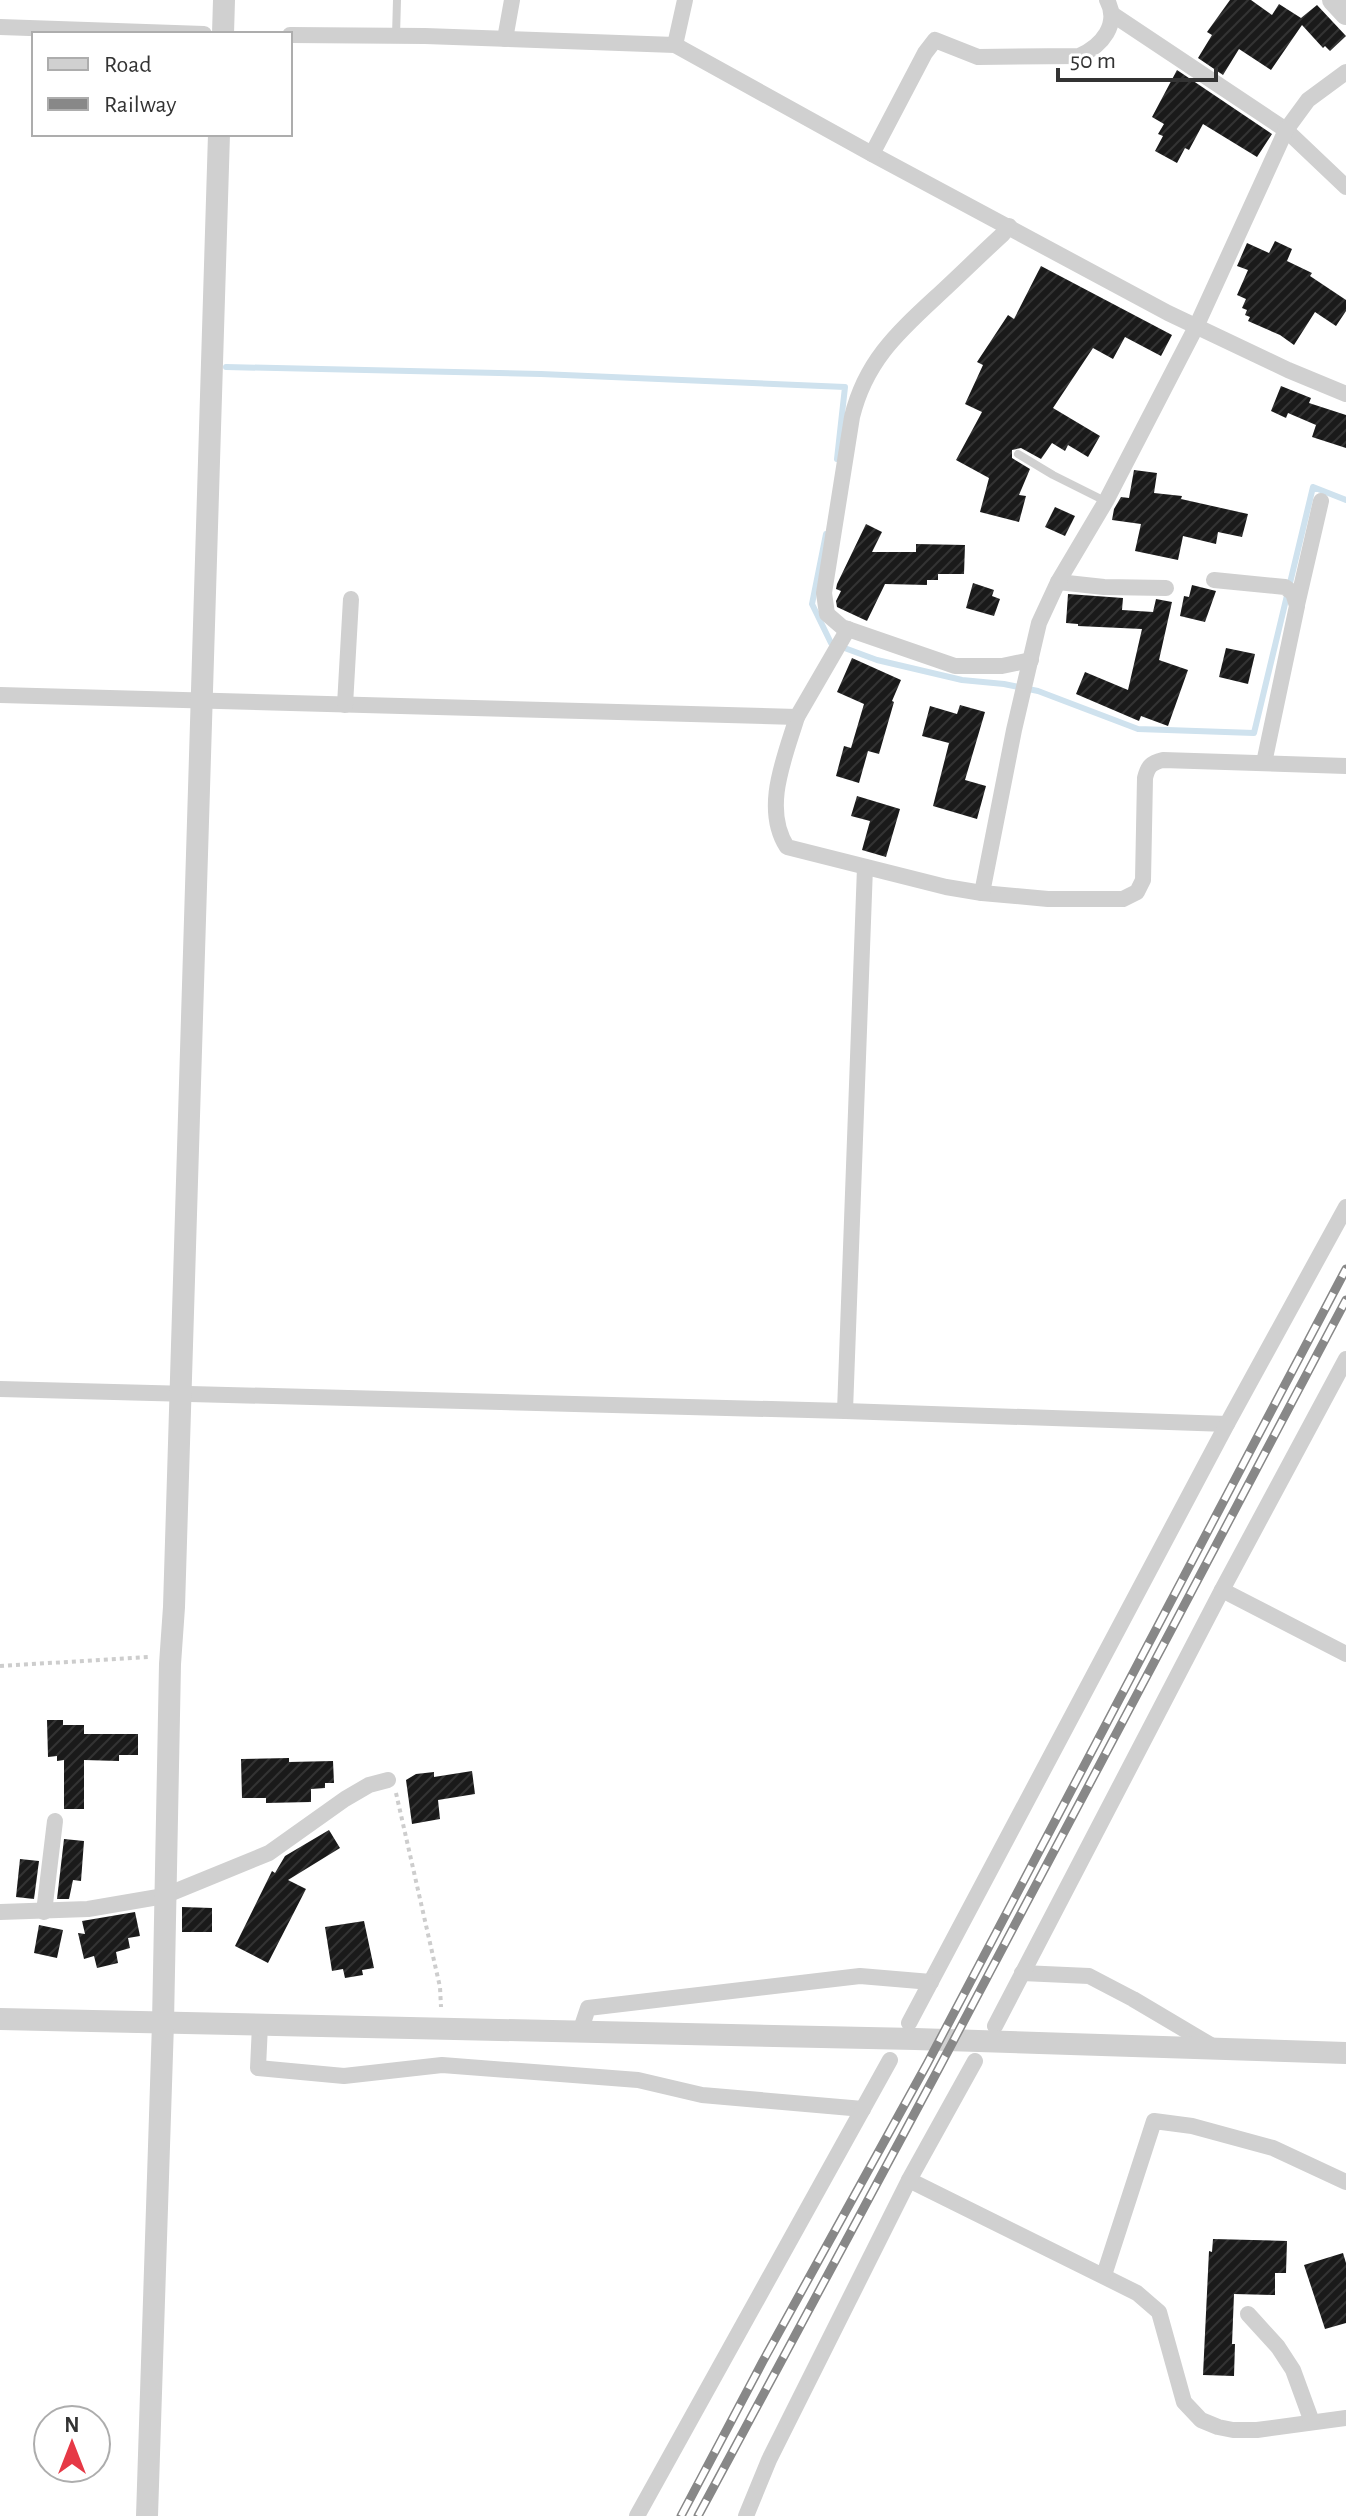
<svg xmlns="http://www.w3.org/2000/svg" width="1346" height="2516" font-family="'Alegreya Sans',sans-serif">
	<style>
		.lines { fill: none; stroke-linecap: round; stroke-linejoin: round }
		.stream { stroke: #cfe2ee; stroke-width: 6 }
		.building { fill: url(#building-hatch) }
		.path { stroke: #cdcdcd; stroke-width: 4; stroke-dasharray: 4 4; stroke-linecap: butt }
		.service { stroke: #d0d0d0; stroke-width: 8 }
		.minor { stroke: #d0d0d0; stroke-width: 16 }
		.tertiary { stroke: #d0d0d0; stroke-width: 22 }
		.rail-casing { stroke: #888; stroke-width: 9 }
		.rail { stroke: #fff; stroke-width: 6; stroke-dasharray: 18; stroke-linecap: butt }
	</style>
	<defs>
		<pattern id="building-hatch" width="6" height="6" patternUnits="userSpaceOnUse" patternTransform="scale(2)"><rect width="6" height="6" fill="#1a1a1a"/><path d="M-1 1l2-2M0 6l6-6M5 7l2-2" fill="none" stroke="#333"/></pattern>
	</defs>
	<rect width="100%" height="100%" fill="#fff"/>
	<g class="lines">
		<g class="stream">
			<path d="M226,367L541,374L845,387L837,459"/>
			<path d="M826,534L812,604L831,643L877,660L962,680L1004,684L1038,691L1138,729L1254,733L1313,487L1346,500"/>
		</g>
	</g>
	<g class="building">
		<path d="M1230,0H1251L1272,15L1279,4L1301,18L1317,5L1346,36L1330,51L1325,46L1323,48L1302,25L1271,70L1239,49L1223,75L1198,58L1212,35L1207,32Z"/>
		<path d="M1177,70L1272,134L1257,157L1203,124L1189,150L1185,148L1177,163L1155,151L1163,136L1158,134L1164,124L1152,117Z"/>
		<path d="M1275,241L1292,249L1287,261L1312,273L1310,276L1346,300V311L1336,326L1315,312L1294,345L1280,335L1248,321L1250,317L1245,315L1247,310L1242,308L1246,299L1237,295L1248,270L1237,266L1247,243L1269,253Z"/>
		<path d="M1041,266L1172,335L1161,356L1125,337L1113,359L1093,348L1053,408L1100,436L1088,457L1068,445L1065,451L1052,443L1041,459L1021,448L1012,450V458L1030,469L1019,495L1026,496L1019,522L980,512L989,478L956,460L982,412L965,404L983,365L977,362L1008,315L1014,319Z"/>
		<path d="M1281,386L1311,398L1309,403L1346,415V448L1312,437L1316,425L1288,413L1286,418L1271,411Z"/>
		<path d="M1134,470L1157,473L1154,493L1182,496L1181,499L1248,514L1242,537L1218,532L1216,544L1183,536L1178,560L1135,551L1141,524L1112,520L1114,509L1121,497L1129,498Z"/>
		<path d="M1055,507L1075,516L1065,536L1045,527Z"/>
		<path d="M866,524L882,532L872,552H916V544L965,545L964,574H938V580H927V585L885,584L867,621L837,607L836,601L841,591L836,589L837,584Z"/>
		<path d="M973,583L994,590L992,596L1000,599L994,616L966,608Z"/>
		<path d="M1192,585L1216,591L1205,622L1180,616L1184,596L1189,597Z"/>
		<path d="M1068,594L1123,598L1122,610L1153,612L1156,599L1172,602L1159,660L1188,670L1168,726L1141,716L1139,721L1076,694L1085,672L1128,690L1142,629L1078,626V624L1066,623Z"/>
		<path d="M1226,648L1255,654L1248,684L1219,677Z"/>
		<path d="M852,658L901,680L892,701L894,702L879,754L868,751L859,783L836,776L844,746L851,748L864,704L837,692Z"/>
		<path d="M960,705L985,712L965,780L986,786L977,819L933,806L949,743L922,736L930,706L957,714Z"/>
		<path d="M857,796L900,809L886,857L862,850L870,821L851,816Z"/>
		<path d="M47,1720H63V1725H84V1734H138V1755H119V1761L84,1760V1809H64V1760L57,1761V1756L48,1757Z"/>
		<path d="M289,1758V1762L333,1761L334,1783H325V1788L311,1789V1802L266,1803V1798H242L241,1759Z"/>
		<path d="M472,1771L475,1794L438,1800L440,1819L412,1824L406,1780L416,1774L434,1772V1777Z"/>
		<path d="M329,1830L340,1848L288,1880L306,1889L268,1963L235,1946L272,1871L275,1873L285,1856Z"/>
		<path d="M64,1839L84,1841L81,1881L73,1880L69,1899H57Z"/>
		<path d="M20,1859L39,1861L34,1899L16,1897Z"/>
		<path d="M182,1907L212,1908V1932H182Z"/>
		<path d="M135,1912L140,1936L128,1938L130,1948L116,1952L118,1963L97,1968L94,1956L84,1959L78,1933L85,1934L82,1921Z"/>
		<path d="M364,1921L374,1968L362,1970L363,1975L345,1978L343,1969L332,1971L325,1927Z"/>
		<path d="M39,1925L63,1930L57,1958L34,1953Z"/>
		<path d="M1213,2239L1287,2241L1286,2273H1275V2295L1234,2294L1232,2344H1235L1234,2376L1203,2375L1209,2251L1212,2252Z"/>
		<path d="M1343,2253L1346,2263V2323L1325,2329L1304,2265Z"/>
	</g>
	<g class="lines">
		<g class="path">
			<path d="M0,1666L149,1657"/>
			<path d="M396,1793L440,1987L441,2007"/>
		</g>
		<g class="service">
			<path d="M396,36L397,0"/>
			<path d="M1018,454L1053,475L1105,501"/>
		</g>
		<g class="minor">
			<path d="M1112,14L1286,130L1346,187"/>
			<path d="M0,27L204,34"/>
			<path d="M290,35L425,36L675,45L872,154L1168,313L1288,370L1346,394"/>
			<path d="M505,39L512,0"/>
			<path d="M675,45L685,0"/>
			<path d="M872,154L925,53L935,40L978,57L1079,56C1102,46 1120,24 1107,0"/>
			<path d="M1009,226L1003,234C980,255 958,277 935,298C896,334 865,363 852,417L824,593L827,614L842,627L955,666H1002L1031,660"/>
			<path d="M1214,580L1285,587L1293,593L1297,606L1264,763"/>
			<path d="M1058,582L1104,587L1166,588"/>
			<path d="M1297,605L1321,501"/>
			<path d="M0,695L797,717C785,757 762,808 787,847L946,887L982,893L1048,899H1123L1137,892L1143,880L1145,778C1148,766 1151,763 1163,760L1346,766"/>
			<path d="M345,705L351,599"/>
			<path d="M797,717L848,629"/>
			<path d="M982,893L1014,730L1039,623L1058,582L1106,501L1196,327L1286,130L1308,100L1346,72"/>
			<path d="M0,1389L845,1411L1227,1424"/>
			<path d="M845,1411L865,867"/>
			<path d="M1222,1590L1346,1654"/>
			<path d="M0,1912L88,1909L164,1896L269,1853L345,1799L369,1785L388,1780"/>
			<path d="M44,1912L55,1821"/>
			<path d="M1022,1973L1089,1976L1133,1999L1214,2047"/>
			<path d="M909,2023L1227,1424L1346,1207"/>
			<path d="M260,2025L258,2068L344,2076L442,2065L638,2080L702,2095L863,2109"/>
			<path d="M995,2026L1222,1590L1346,1359"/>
			<path d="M580,2032L588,2008L860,1976L931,1982"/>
			<path d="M909,2180L1137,2293L1159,2312L1184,2402L1201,2420L1218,2427L1233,2430H1257L1346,2418"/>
			<path d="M1104,2275L1154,2121L1192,2126L1273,2148L1346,2182"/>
			<path d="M1248,2314L1278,2347L1293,2370L1312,2422"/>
			<path d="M637,2516L890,2060"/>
			<path d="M746,2516L769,2460L909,2180L975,2061"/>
		</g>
		<g class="tertiary">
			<path d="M1333,0L1346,14"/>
			<path d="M223,34L224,0"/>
			<path d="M0,2019L915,2039L1346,2053"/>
			<path d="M147,2516L163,2023L170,1664L174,1607L219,134"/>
		</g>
		<defs>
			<g id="rail">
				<path d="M681,2516L763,2361L927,2064L1346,1269"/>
				<path d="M698,2516L939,2068L1346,1300"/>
			</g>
		</defs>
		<use href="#rail" class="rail-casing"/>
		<use href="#rail" class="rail"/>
	</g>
	<rect x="32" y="32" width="260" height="104" fill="#ffffff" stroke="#adadad" stroke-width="2"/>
	<rect x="48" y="58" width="40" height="12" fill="#d0d0d0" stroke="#adadad" stroke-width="2"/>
	<text x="104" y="72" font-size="24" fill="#333333">Road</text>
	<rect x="48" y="98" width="40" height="12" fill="#888888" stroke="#adadad" stroke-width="2"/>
	<text x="104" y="112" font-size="24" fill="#333333">Railway</text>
	<g transform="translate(72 2444)"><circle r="38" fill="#ffffff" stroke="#adadad" stroke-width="2"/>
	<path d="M0-6L14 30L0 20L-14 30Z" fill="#e63946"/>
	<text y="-12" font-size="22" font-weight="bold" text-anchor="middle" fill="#333333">N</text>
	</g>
	<path d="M1058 68v12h158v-12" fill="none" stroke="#333333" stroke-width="4"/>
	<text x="1070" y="68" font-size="24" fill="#333333" stroke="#ffffff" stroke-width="6" paint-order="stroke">50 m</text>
</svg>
